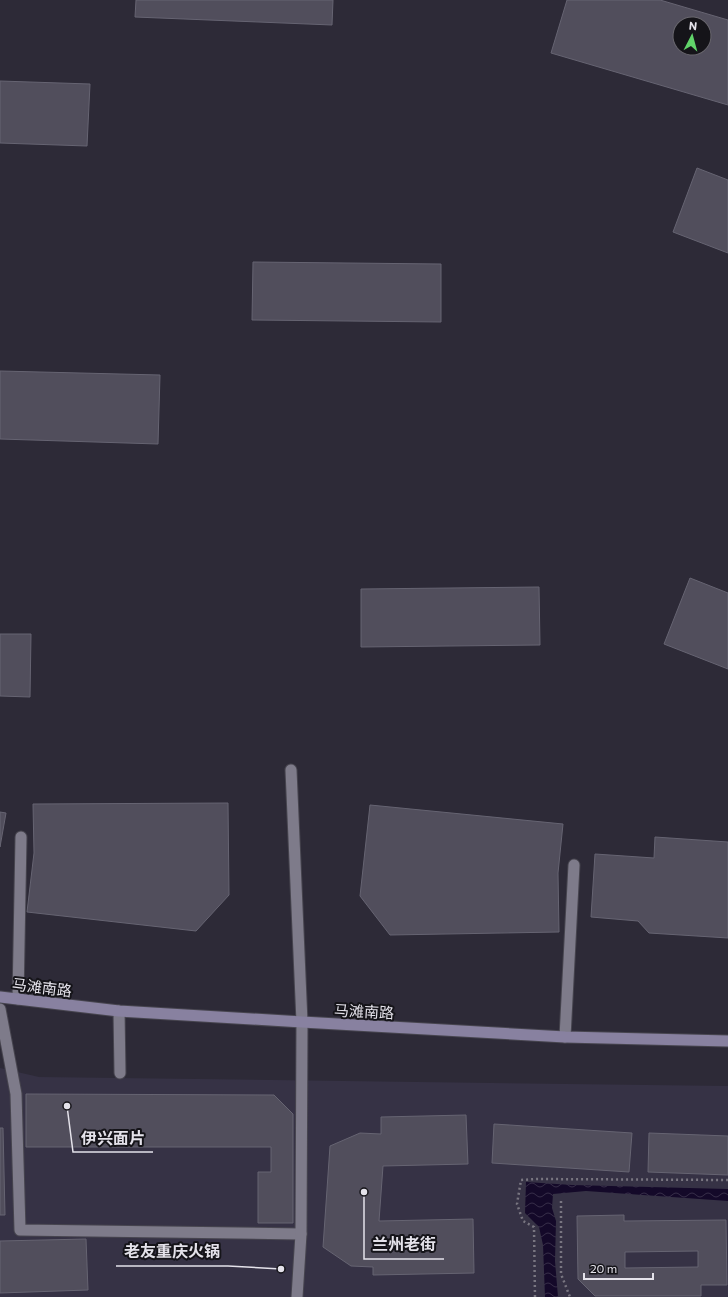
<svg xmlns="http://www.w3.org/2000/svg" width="728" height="1297" font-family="Commissioner,'Noto Sans SC',sans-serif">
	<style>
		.built { fill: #363245 }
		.water { fill: url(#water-waves) }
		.building { fill: #514e5c; stroke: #666472; fill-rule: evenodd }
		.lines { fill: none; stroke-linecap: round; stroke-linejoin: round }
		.service-casing { stroke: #47454f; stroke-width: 13 }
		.pedestrian-casing { stroke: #47454f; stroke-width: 13 }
		.secondary-casing { stroke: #47454f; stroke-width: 13 }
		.path { stroke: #797681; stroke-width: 2.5; stroke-dasharray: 2 3; stroke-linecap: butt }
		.service { stroke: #7e7b8a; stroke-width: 11 }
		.pedestrian { stroke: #7e7b8a; stroke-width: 11 }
		.secondary { stroke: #8881a0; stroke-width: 11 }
		.labels { text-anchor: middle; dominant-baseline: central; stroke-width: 4; stroke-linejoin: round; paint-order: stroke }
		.street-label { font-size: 15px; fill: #e4e2ea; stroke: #151419 }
		.leader { fill: none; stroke: #e4e2ea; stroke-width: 1.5 }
		.callout-dot { fill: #e4e2ea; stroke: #151419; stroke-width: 1.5 }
		.callout-label { font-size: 16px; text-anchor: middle; font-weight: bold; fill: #e4e2ea; stroke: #151419; stroke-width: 4; stroke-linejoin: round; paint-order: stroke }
	</style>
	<defs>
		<pattern id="water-waves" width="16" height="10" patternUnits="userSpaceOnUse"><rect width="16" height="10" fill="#140929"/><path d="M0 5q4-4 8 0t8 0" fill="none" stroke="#362d48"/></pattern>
	</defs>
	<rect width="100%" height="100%" fill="#2d2a37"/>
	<path class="built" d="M0,1068L39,1077L728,1086V1297H0Z"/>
	<path class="water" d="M526,1182L572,1185L728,1189V1201L586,1191L553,1194L552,1208L556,1221L555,1261L558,1297H545L543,1245L539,1227L525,1213Z"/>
	<g class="building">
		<path d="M136,0H333L332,25L135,17Z"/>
		<path d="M567,0H660L728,20V105L551,53ZM680,24H704V48H680Z"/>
		<path d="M0,81L90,84L87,146L0,143Z"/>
		<path d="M697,168L728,180V253L673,232Z"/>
		<path d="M253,262L441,264V322L252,320Z"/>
		<path d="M0,371L160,375L158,444L0,439Z"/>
		<path d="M690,578L728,593V669L664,644Z"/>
		<path d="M539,587L540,645L361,647V589Z"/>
		<path d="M0,634H31L30,697L0,696Z"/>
		<path d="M228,803L229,895L196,931L27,912L34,853L33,804Z"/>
		<path d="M370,805L563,824L558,873L559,932L390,935L360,896Z"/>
		<path d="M0,812L6,813L0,847Z"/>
		<path d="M655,837L728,842V938L649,933L638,921L591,917L595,854L654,858Z"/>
		<path d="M26,1094L274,1095L293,1114V1223H258V1172H271V1147H26Z"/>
		<path d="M466,1115L468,1164L383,1166L379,1221L473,1219L474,1273L373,1275V1267L351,1266L323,1247L330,1146L360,1133L381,1134V1117Z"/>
		<path d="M494,1124L632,1133L629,1172L492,1163Z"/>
		<path d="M0,1128H3L5,1215H0Z"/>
		<path d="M649,1133L728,1136V1175L648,1172Z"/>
		<path d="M624,1215V1221L726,1220L727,1285H701V1296H595L578,1279L577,1216ZM698,1251V1267L625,1268V1252Z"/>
		<path d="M86,1239L88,1290L0,1293V1241Z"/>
	</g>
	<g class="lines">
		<defs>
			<g id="service">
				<path d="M291,770L302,1022"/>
				<path d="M18,999L21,837"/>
				<path d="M119,1011L120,1073"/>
				<path d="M565,1037L574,865"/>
			</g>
			<g id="pedestrian">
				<path d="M0,1009L16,1094L20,1230L301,1234"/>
				<path d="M297,1297L301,1234L302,1022"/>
			</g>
			<path id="secondary" d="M0,997L119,1011L302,1022L565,1037L728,1041"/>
		</defs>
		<use href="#service" class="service-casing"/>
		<use href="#pedestrian" class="pedestrian-casing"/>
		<use href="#secondary" class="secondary-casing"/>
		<g class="path">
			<path d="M561,1201V1274L570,1297"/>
			<path d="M535,1297L534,1227L523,1221L517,1204L521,1180L537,1179L728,1180"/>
		</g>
		<use href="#service" class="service"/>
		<use href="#pedestrian" class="pedestrian"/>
		<use href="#secondary" class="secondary"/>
	</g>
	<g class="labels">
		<g class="street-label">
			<text transform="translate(42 987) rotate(7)">马滩南路</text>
			<text transform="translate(364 1011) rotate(3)">马滩南路</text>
		</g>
	</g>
	<path class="leader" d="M67 1106L73 1152H153M364 1192L364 1259H444M281 1269L228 1266H116"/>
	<g class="callout-dot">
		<circle cx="67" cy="1106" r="4"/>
		<circle cx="364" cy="1192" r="4"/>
		<circle cx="281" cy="1269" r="4"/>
	</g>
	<g class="callout-label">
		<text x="113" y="1144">伊兴面片</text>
		<text x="404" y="1250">兰州老街</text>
		<text x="172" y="1257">老友重庆火锅</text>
	</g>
	<g transform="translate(692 36) rotate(6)"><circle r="19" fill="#151419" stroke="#68666d"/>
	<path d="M0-3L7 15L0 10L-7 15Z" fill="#61d46a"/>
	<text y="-6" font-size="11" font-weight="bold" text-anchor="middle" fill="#e4e2ea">N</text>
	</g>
	<path d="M584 1273v6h69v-6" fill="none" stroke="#e4e2ea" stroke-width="2"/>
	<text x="590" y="1273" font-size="12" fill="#e4e2ea" stroke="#151419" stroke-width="3" paint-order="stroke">20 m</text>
</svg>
